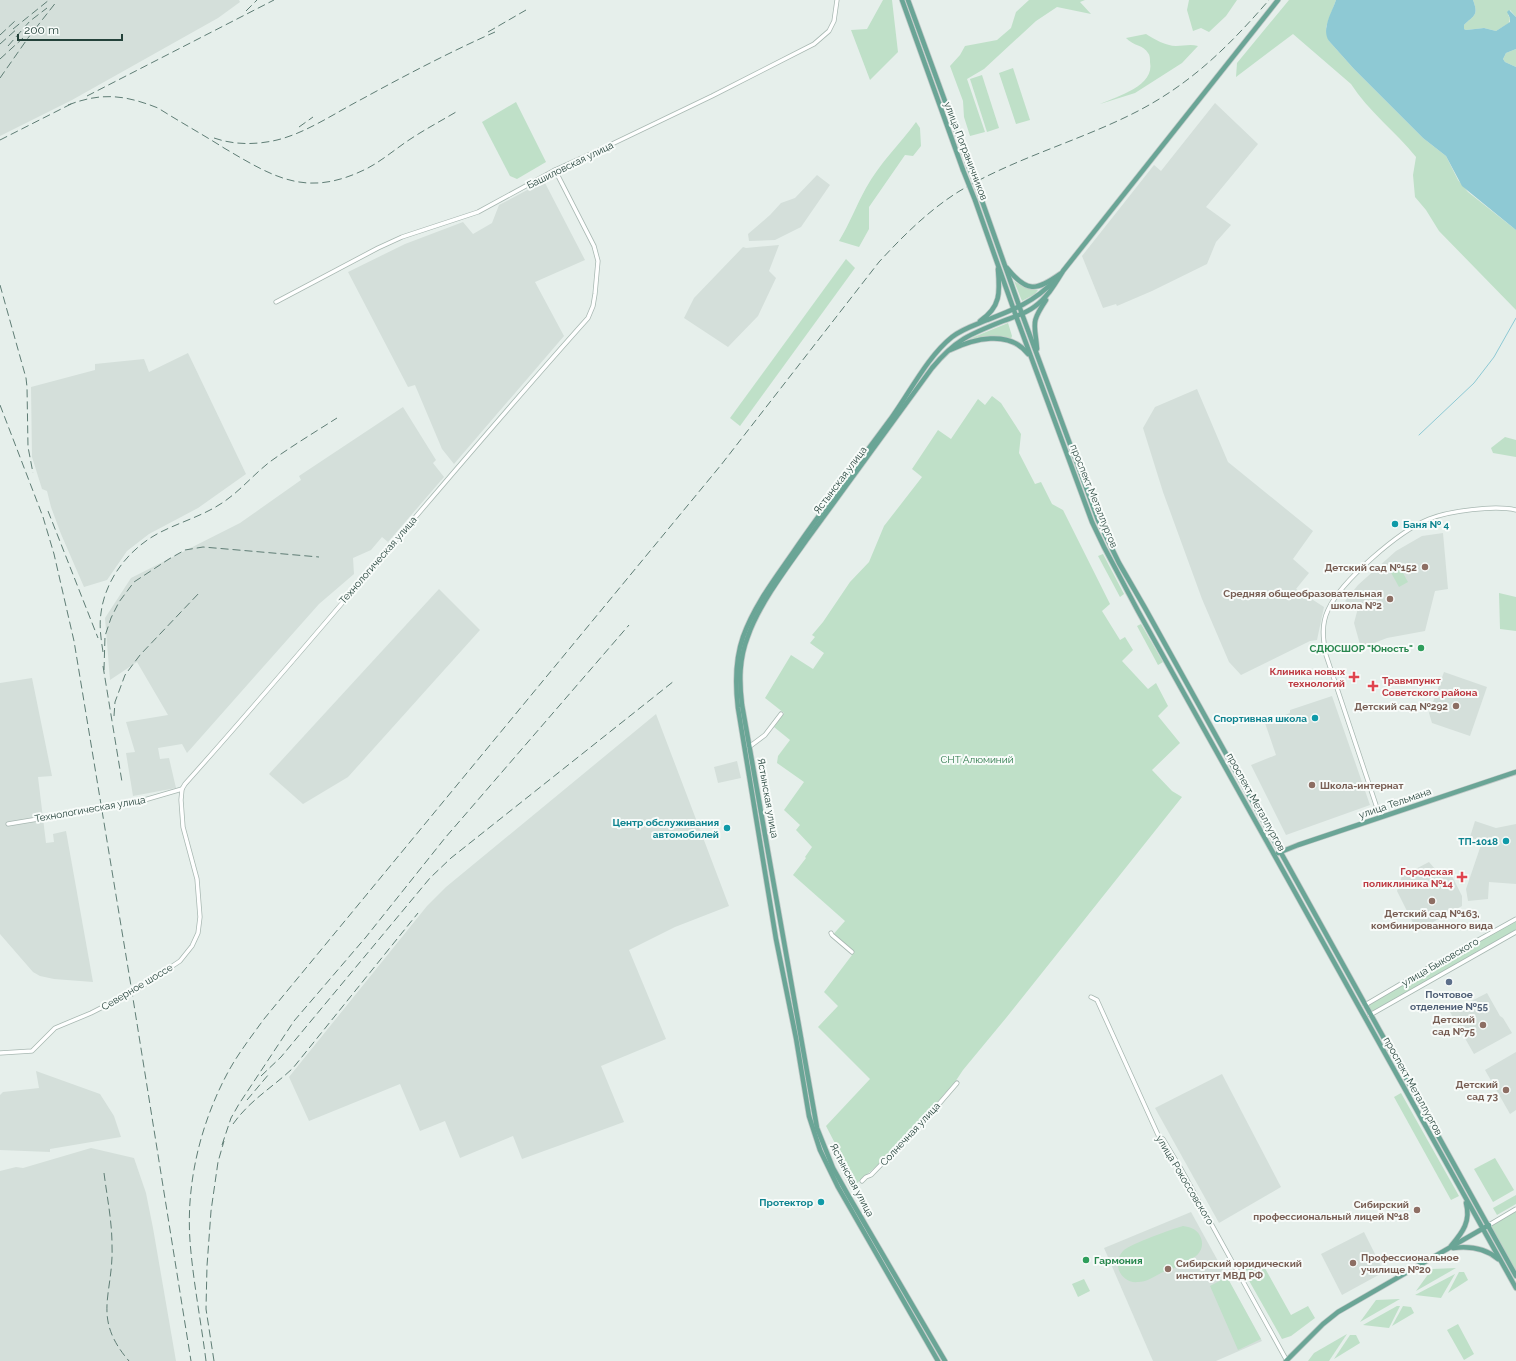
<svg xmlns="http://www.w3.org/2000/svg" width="1516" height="1361" font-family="Raleway,sans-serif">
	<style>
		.built { fill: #d4dfda }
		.green { fill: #bfe0c8 }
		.water { fill: #8ec9d4 }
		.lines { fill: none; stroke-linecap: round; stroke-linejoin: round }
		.stream { stroke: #8ec9d4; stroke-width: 1 }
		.minor-casing { stroke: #a8b8b2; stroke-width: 5 }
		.major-casing { stroke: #c2cac8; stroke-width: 6 }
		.minor { stroke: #fff; stroke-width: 3.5 }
		.major { stroke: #6aa596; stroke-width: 4.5 }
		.rail { stroke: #5f7d75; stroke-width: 1; stroke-dasharray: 8 4; stroke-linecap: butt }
		.major-bridge-casing { stroke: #c2cac8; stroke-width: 6; stroke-linecap: butt }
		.major-bridge { stroke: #6aa596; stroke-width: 4.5 }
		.culture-dot { fill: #0f9aa8; stroke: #f7fbf9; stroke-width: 1.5 }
		.education-dot { fill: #8d6e63; stroke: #f7fbf9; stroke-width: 1.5 }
		.leisure-dot { fill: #2e9e5b; stroke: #f7fbf9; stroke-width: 1.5 }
		.health-dot { fill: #e0444e; stroke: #f7fbf9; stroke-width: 1.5 }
		.service-dot { fill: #5c6f8a; stroke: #f7fbf9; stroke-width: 1.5 }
		.labels { text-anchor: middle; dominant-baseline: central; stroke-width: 4; stroke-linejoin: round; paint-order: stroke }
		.street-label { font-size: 10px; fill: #24423a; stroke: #f7fbf9 }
		.culture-label { font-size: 10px; font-weight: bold; fill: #0d838f; stroke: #f7fbf9; text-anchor: end }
		.education-label { font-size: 10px; font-weight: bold; fill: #785e54; stroke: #f7fbf9; text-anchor: end }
		.leisure-label { font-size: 10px; font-weight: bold; fill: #27864d; stroke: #f7fbf9; text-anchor: end }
		.health-label { font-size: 10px; font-weight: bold; fill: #be3a42; stroke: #f7fbf9; text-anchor: end }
		.park-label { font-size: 10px; fill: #2d7a4b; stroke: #f7fbf9 }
		.service-label { font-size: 10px; font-weight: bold; fill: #4e5e75; stroke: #f7fbf9 }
	</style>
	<rect width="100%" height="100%" fill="#e6efeb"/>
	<g class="built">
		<path d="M0,0H239L240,2L218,18L72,100L0,136Z"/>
		<path d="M1215,103L1258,144L1206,207L1231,225L1216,242L1207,264L1152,291L1117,306L1116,304L1103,308L1082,256L1154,165L1161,171Z"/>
		<path d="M817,175L830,185L801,227L775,240L749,241L748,234L770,215L781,203L795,198Z"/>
		<path d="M544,181L585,260L535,282L564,336L454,464L442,449L415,385L408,387L348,272L405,244L463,222L473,234L492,223L499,205Z"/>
		<path d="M779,245L769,271L776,278L758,316L728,347L684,318L694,298L743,247L746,248Z"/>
		<path d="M188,353L246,474L198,508L149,534L127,551L107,580L84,587L61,534L51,507L47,491L42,489L32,457L31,387L95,370V364L144,359L149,372Z"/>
		<path d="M1197,389L1228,462L1313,531L1293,559L1309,573L1296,589L1324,607L1317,640L1310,641L1241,675L1229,662L1202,599L1163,492L1143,428L1155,407Z"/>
		<path d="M403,407L436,460L433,463L444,477L388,542L382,537L371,550L353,558L354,574L319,604L187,753L182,744L158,748L160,759L169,758L176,788L133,796L126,753L135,752L126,722L168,715L137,662L110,680L105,618L131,578L240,523L301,480L299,476Z"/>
		<path d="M1443,533L1448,589L1435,591L1425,631L1387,638L1361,648L1354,623L1358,608L1345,601L1358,585L1396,551L1422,536Z"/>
		<path d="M439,589L480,630L348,777L303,804L269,774Z"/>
		<path d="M1444,672L1487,687L1470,736L1432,723L1429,713Z"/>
		<path d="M32,678L52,776L38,777L46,843L54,842L53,834L66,831L93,982L54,979L40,976L33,972L0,934V683Z"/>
		<path d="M1332,696L1370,805L1286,835L1251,765L1276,755L1265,723L1290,713V710Z"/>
		<path d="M656,714L729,906L675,927L629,950L666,1039L601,1066L624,1122L522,1159L513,1136L460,1158L445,1121L420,1131L400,1084L309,1121L289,1077L427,906L446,887Z"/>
		<path d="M737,761L741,778L718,783L714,767Z"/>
		<path d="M1475,821L1496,828L1516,824V884L1489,882L1488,899L1468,901L1466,889L1482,842L1470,837Z"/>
		<path d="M1429,862L1435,869L1451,874L1462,896V906L1417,931L1397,891L1402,876Z"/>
		<path d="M1487,993L1500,1016L1503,1018L1512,1033L1474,1054L1450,1012Z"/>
		<path d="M1516,1052V1110L1510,1114L1485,1070Z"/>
		<path d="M36,1071L100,1094L114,1116L121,1137L50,1149V1152L0,1150V1095L3,1092L39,1088Z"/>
		<path d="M1222,1074L1281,1187L1219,1223L1155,1108Z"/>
		<path d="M91,1148L134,1158L146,1193L153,1228L176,1361H0V1171L16,1167L23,1168Z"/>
		<path d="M1191,1212L1262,1341L1216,1361H1153L1104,1248Z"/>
		<path d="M1364,1232L1384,1272L1342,1295L1321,1254Z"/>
	</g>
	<g class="green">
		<path d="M883,0H892L898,52L870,80L851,30L867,29Z"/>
		<path d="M1029,0H1085L1080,2L1091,14L1057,7L1036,21L984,69L967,79L985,132L970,136L964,117L963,101L950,66L960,55L965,46L997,40L1011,28L1016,12Z"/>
		<path d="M1189,0H1237L1226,16L1209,32L1201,28L1193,31L1187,10Z"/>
		<path d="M1289,0H1336L1326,27L1329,41L1354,69L1423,138L1446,156L1458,180L1468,192L1516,230V310L1439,231L1426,210L1415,197L1413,175L1416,157C1396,132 1368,111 1351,84L1293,34L1236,77L1237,63Z"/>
		<path d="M1473,0H1516V17L1510,10L1508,15L1510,18L1509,23L1496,31L1484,28L1466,30L1464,29V25C1474,15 1479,16 1473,0Z"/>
		<path d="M1146,34C1154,39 1166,46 1176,46C1184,46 1190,44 1198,46L1182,63L1135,93L1100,104C1118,96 1155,86 1150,62C1150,59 1150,55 1148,53C1144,45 1133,46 1126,38Z"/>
		<path d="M1516,49V67L1505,62L1503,59L1506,53Z"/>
		<path d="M1013,68L1030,120L1016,124L999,73Z"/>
		<path d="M982,75L999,128L987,132L970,79Z"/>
		<path d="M516,102L546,162L517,179L510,176L482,122Z"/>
		<path d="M916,122L920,128L921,146L913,156L905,155L869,207V229L859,247L839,241C850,223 856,206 866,188C879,164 900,144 916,122Z"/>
		<path d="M846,259L855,268L740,426L730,418Z"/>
		<path d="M1014,281L1022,286L1038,290L1035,294L1022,301Z"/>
		<path d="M1008,323L1012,336L1011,339L990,336L969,339Z"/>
		<path d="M992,396L1001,403L1021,434L1019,453L1035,484L1041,482L1052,504L1063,510L1110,604L1102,611L1120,640L1125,637L1133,650L1122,661L1148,689L1156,683L1168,706L1158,716L1180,743L1152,770L1172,791L1182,797L1006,1018L963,1070L955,1082L893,1152L850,1189L835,1157L840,1153L826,1126L870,1079L818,1027L838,1006L824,992L852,955L831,937L845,921L793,875L806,858L805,857L812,847L796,830L800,825L784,810L804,782L777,763L778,756L790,740L774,727L784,713L765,698L791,655L813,669L824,653L810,643L815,637L812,635L823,622L850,582L869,562L884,526L922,477L912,469L938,430L951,439L978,399L985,405Z"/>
		<path d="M1505,437L1516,440V457L1493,453L1491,448Z"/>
		<path d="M1103,554L1124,594L1120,597L1098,556Z"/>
		<path d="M1398,564L1408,582L1399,587L1389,569Z"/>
		<path d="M1499,593L1516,597V631L1500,629Z"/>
		<path d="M1141,624L1163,662L1158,665L1137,626Z"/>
		<path d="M1516,919V932L1370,1015L1365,1005Z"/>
		<path d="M1401,1093L1459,1196L1451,1200L1394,1097Z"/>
		<path d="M1495,1158L1514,1190L1493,1202L1474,1169Z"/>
		<path d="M1516,1195V1204L1497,1215L1493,1208Z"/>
		<path d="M1516,1209V1276L1489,1225Z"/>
		<path d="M1183,1226C1190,1227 1197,1229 1200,1236C1211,1258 1175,1267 1161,1273C1154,1277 1146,1282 1138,1282C1121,1284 1111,1263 1123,1251C1130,1244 1172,1229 1183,1226Z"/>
		<path d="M1261,1261L1291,1315L1308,1306L1315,1318L1291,1336L1282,1339L1243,1270Z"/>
		<path d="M1456,1268L1416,1291L1432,1269Z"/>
		<path d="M1459,1272H1464L1468,1280L1448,1293Z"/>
		<path d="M1455,1274L1441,1298L1415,1295Z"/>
		<path d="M1227,1277L1261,1339L1238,1350L1210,1286Z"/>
		<path d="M1084,1279L1090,1291L1078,1297L1072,1284Z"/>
		<path d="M1400,1299L1360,1322L1376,1300Z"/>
		<path d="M1397,1306H1400L1389,1328L1363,1325Z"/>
		<path d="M1403,1306L1411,1307L1414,1313L1392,1326Z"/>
		<path d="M1458,1324L1474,1354L1464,1360L1447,1330Z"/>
		<path d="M1347,1334L1329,1361H1308L1314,1353Z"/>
		<path d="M1350,1335H1356L1360,1343L1334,1359Z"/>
	</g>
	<path class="water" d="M1336,0H1473C1479,16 1474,15 1464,25V29L1466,30L1484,28L1496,31L1510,22V18L1507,12L1509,10L1516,17V49L1506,53L1503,59L1505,62L1516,67V230L1462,186L1446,156L1423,138L1354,69L1329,41C1321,29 1332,12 1336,0Z"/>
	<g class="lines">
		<path class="stream" d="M1419,435L1474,383L1494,357L1516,318"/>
		<defs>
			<g id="minor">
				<path d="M276,302L378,248L402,237L478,212L555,170L610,145L712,96L814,44L829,31L834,21L837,0"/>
				<path d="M749,747L765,735L781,714"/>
				<path d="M1380,817L1326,655C1323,639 1321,625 1328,610C1341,581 1399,531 1429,519C1450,511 1494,505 1516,510"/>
				<path d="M8,824L134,803L182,789L185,784C322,631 451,471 588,318L593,306L595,294L598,261L594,246L555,170"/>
				<path d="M831,933L832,935L852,952"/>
				<path d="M1091,997L1097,1000L1159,1137L1163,1139L1181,1169L1287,1361"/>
				<path d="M1365,1005L1430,967L1516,919"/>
				<path d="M1370,1015L1516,932"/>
				<path d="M0,1053L32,1051L55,1028L91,1013L138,989L180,961L192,946L198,933L200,917L197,879L183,827L181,800L182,789"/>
				<path d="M862,1181L866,1177L871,1175L932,1112L957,1083"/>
				<path d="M1489,1225L1516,1209"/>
			</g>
			<g id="major">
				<path d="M902,0L963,170"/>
				<path d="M908,0L969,167"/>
				<path d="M981,198L1022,314L1098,520L1119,563L1145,608L1516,1276"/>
				<path d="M975,200L1016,316L1092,522L1104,547L1138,611L1516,1288"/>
				<path d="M1007,268C1027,293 1036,291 1060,274"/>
				<path d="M980,321C1001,307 1000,292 998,269"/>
				<path d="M1037,349C1035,323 1030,324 1046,300"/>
				<path d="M950,350C973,339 1009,329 1028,354"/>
				<path d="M1278,853L1298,845L1516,772"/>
				<path d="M1451,1246C1463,1232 1471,1221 1466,1203"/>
				<path d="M1453,1248C1469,1246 1485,1248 1498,1259"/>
				<path d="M938,1361L838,1187L820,1150L809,1116L796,1038L776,939L738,708C735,683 735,660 743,637C754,606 774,580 792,554C824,507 859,462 892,417C910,392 928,356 952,337C962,329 975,325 987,320C1013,310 1034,302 1054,281"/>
				<path d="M945,1361L848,1195L833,1168L817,1128L742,705C739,681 739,659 748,636C759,604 788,566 808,538C849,481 891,425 932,368C955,340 970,334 1003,321C1013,317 1025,314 1034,307C1047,298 1055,284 1063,271L1278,0"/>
				<path d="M1286,1361L1323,1324L1338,1312L1489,1225"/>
			</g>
		</defs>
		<use href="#minor" class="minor-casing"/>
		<use href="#major" class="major-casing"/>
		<use href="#minor" class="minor"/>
		<use href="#major" class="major"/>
		<g class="rail">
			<path d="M246,11L257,0"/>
			<path d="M13,29L49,0"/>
			<path d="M488,32L526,10"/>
			<path d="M0,35L15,21"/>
			<path d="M0,44L18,28"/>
			<path d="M8,46L30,21L47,8"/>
			<path d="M0,59L23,38"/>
			<path d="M0,78L28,38L57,1"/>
			<path d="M87,96L274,0"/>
			<path d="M68,105C102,92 125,95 158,108C180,122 202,134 224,148C275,178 307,198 366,169C380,162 393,151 406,142C422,131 439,122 456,112"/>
			<path d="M299,127L313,117"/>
			<path d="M214,138C234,145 256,145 277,140C306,133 335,113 362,99C406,75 450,52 495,32"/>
			<path d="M0,140L73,103"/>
			<path d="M0,285L26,378L27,387L28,447L33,473"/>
			<path d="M0,405L43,517L54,554L74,641L131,986L191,1361"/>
			<path d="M48,511L98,638"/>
			<path d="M103,652C101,639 99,626 101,613C105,580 128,550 157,534C179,522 204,516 225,501C242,489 255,473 271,461C292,446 315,432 337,418"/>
			<path d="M103,666L122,782"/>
			<path d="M104,670L105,636L111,618L119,602L134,582L169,559L185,550L203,547L319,557"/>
			<path d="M114,716L115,702L125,675L140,655L200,592"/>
			<path d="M261,1076L281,1057L430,878L451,858L674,681"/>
			<path d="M247,1100L269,1074"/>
			<path d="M233,1124C251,1099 272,1088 293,1068L418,913"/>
			<path d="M222,1145L231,1118L239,1104L294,1021L366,937L445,838L629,625"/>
			<path d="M104,1173C107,1197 112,1221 112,1245C114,1294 91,1317 129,1361"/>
			<path d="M206,1361C201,1321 193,1281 190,1241C186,1184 200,1125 227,1074C237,1055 251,1037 264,1019L721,465L879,262C903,236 928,211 958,192C1014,158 1080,141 1138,111C1192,83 1230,45 1269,0"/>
			<path d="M214,1361L206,1309L207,1266L211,1211L218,1162L224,1141"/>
		</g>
		<defs>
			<g id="major-bridge">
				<path d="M969,167L981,198"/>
				<path d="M963,170L975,200"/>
			</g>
		</defs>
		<use href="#major-bridge" class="major-bridge-casing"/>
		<use href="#major-bridge" class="major-bridge"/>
	</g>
	<g class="culture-dot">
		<circle cx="1395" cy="524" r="4"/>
		<circle cx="1315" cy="718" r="4"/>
		<circle cx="727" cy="828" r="4"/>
		<circle cx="1506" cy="841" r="4"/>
		<circle cx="821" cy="1202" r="4"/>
	</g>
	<g class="education-dot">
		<circle cx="1425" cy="567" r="4"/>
		<circle cx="1390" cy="599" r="4"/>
		<circle cx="1456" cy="706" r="4"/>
		<circle cx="1312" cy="785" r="4"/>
		<circle cx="1432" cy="901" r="4"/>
		<circle cx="1483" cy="1025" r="4"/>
		<circle cx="1506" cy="1090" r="4"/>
		<circle cx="1417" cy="1210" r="4"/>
		<circle cx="1353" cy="1263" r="4"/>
		<circle cx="1168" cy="1269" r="4"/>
	</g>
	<g class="leisure-dot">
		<circle cx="1421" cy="648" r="4"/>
		<circle cx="1086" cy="1260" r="4"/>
	</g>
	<g class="health-dot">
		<path d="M1352 671h4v4h4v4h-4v4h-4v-4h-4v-4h4z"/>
		<path d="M1371 680h4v4h4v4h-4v4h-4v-4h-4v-4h4z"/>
		<path d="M1460 871h4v4h4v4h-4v4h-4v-4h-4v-4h4z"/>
	</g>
	<circle class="service-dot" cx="1449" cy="982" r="4"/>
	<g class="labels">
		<g class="street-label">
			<text transform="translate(966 151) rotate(69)">улица Пограничников</text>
			<text transform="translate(570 165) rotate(-26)">Башиловская улица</text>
			<text transform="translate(840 480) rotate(-53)">Ястынская улица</text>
			<text transform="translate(1094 496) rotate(68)">проспект Металлургов</text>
			<text transform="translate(378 560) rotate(-49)">Технологическая улица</text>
			<text transform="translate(768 798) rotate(80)">Ястынская улица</text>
			<text transform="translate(1256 802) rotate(61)">проспект Металлургов</text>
			<text transform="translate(1395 803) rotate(-19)">улица Тельмана</text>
			<text transform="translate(90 809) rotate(-10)">Технологическая улица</text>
			<text transform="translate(1440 962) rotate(-30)">улица Быковского</text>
			<text transform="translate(137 987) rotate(-31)">Северное шоссе</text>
			<text transform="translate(1413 1086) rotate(61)">проспект Металлургов</text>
			<text transform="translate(910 1134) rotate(-47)">Солнечная улица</text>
			<text transform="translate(852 1180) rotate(62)">Ястынская улица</text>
			<text transform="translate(1185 1180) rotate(59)">улица Рокоссовского</text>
		</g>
		<g class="culture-label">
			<text x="1403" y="524" text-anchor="start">Баня № 4</text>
			<text x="1307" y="718">Спортивная школа</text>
			<text x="719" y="822">Центр обслуживания<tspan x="719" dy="12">автомобилей</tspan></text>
			<text x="1498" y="841">ТП-1018</text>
			<text x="813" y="1202">Протектор</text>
		</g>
		<g class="education-label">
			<text x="1417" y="567">Детский сад №152</text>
			<text x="1382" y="593">Средняя общеобразовательная<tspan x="1382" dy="12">школа №2</tspan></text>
			<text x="1448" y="706">Детский сад №292</text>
			<text x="1320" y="785" text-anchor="start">Школа-интернат</text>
			<text x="1432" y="913" text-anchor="middle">Детский сад №163,<tspan x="1432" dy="12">комбинированного вида</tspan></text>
			<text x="1475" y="1019">Детский<tspan x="1475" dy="12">сад №75</tspan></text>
			<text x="1498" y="1084">Детский<tspan x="1498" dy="12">сад 73</tspan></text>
			<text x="1409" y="1204">Сибирский<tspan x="1409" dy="12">профессиональный лицей №18</tspan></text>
			<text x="1361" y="1257" text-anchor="start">Профессиональное<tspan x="1361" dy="12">училище №20</tspan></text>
			<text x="1176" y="1263" text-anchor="start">Сибирский юридический<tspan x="1176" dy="12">институт МВД РФ</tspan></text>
		</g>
		<g class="leisure-label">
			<text x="1413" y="648">СДЮСШОР "Юность"</text>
			<text x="1094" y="1260" text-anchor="start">Гармония</text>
		</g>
		<g class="health-label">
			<text x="1345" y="671">Клиника новых<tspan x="1345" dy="12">технологий</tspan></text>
			<text x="1382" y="680" text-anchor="start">Травмпункт<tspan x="1382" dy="12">Советского района</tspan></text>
			<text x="1453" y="871">Городская<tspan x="1453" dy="12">поликлиника №14</tspan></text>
		</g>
		<g class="park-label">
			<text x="977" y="759">СНТ Алюминий</text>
		</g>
		<g class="service-label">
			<text x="1449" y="994">Почтовое<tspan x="1449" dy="12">отделение №55</tspan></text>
		</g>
	</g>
	<path d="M18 34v6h104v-6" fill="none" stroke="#24423a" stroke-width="2"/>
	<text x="24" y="34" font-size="12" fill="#24423a" stroke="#f7fbf9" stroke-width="3" paint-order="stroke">200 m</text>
</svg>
